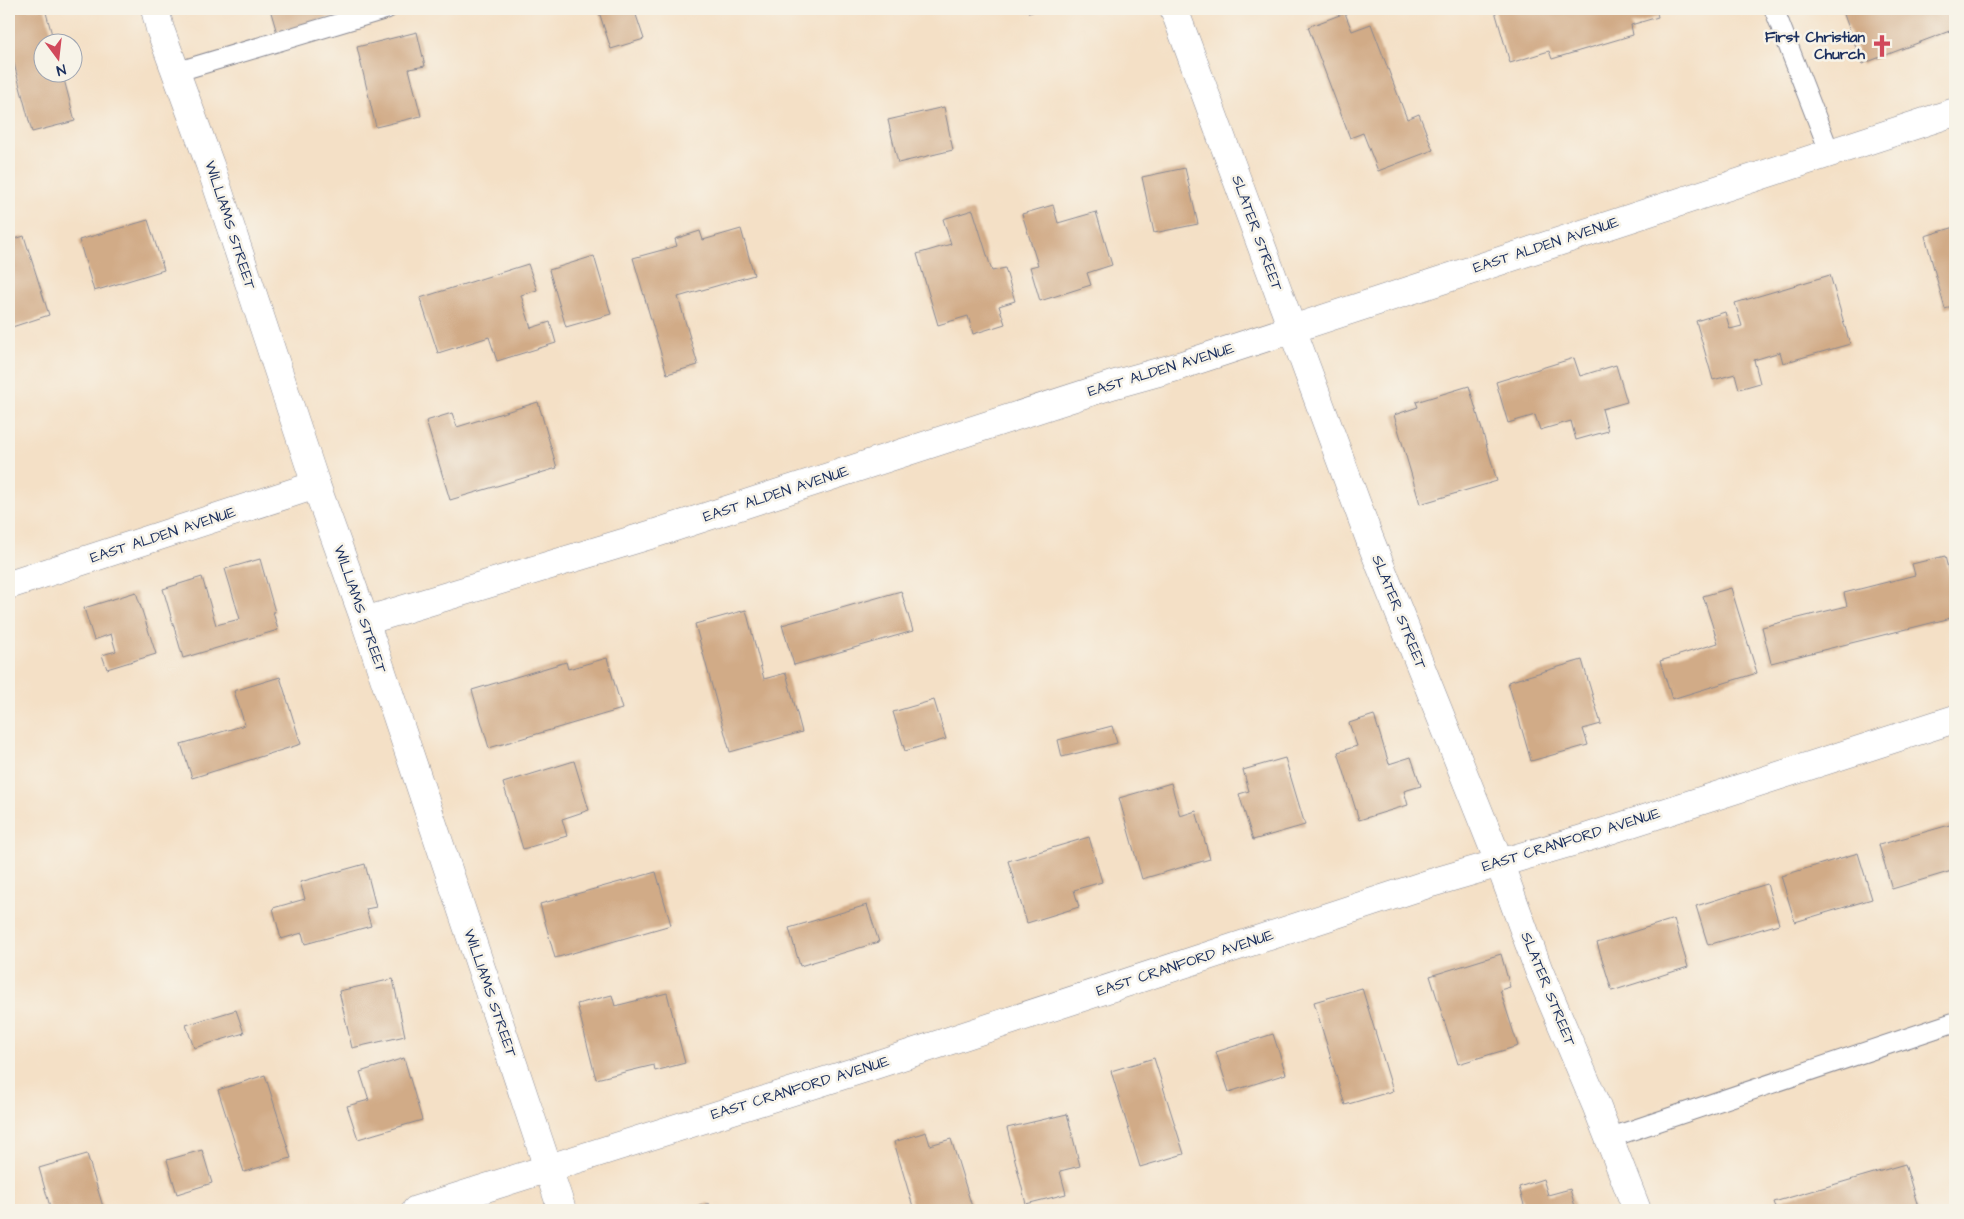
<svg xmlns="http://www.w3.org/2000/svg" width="1964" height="1219" font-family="'Architects Daughter',sans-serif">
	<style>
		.building { fill: #d1ab87 }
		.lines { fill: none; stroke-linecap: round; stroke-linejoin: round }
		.lane-casing { stroke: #888892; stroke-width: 21 }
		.street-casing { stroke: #888892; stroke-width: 29 }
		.lane { stroke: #fff; stroke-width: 19 }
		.street { stroke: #fff; stroke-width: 28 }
		.labels { text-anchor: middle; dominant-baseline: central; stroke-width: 5; stroke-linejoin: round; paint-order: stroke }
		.poi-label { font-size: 15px; font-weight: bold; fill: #1b2f5e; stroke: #f7f3e8; text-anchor: end }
		.street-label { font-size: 15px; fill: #1b2f5e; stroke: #f7f3e8 }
	</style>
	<rect width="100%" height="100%" fill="#f7f3e8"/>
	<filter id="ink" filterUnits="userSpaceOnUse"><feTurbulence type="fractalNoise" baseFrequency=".02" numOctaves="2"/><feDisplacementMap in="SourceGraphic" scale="10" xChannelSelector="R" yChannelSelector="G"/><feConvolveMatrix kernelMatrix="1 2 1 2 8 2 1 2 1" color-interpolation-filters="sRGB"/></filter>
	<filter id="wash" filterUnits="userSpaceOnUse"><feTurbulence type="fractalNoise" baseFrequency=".0096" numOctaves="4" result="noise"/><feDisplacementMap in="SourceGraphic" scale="20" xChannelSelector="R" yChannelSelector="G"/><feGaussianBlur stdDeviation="1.12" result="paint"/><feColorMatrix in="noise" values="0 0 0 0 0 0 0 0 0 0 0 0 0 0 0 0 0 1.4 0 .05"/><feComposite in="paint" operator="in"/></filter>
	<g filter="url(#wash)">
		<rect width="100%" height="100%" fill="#f4e0c6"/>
		<g id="blocks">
			<g class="building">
				<path d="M9,9H45L54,42H42V72H62L75,121L32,132L9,45Z"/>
				<path d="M270,9H355L277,33Z"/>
				<path d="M598,9H634L644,39L611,49Z"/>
				<path d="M1028,9H1041L1029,13Z"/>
				<path d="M1503,9H1656L1658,17L1631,25L1633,35L1552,59L1549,51L1510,63L1495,11Z"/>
				<path d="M1842,9H1955V29L1862,64Z"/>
				<path d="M1345,13L1352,31L1371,24L1407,119L1419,114L1433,150L1378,171L1363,133L1350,138L1308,27Z"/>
				<path d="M417,32L425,66L409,69L421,116L376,127L357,47Z"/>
				<path d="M944,107L953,150L898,163L888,120Z"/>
				<path d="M1185,168L1198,224L1154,233L1142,177Z"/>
				<path d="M1053,205L1058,223L1096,212L1112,265L1087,273L1091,285L1040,301L1030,267L1038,265L1022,214Z"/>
				<path d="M973,210L992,271L1005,268L1015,301L999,306L1005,324L973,334L968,316L938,325L917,254L951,244L943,219Z"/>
				<path d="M148,220L164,270L94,291L79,240Z"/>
				<path d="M1955,227V306L1945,309L1925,236Z"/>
				<path d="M741,229L754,275L678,297L698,365L667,374L633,258L677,246L675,239L700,231L703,240Z"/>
				<path d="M24,236L49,315L9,328V241Z"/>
				<path d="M594,256L611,314L566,327L549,270Z"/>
				<path d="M528,264L537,290L521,295L531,328L550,322L556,343L497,361L489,337L438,353L420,298Z"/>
				<path d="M1830,275L1850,344L1783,363L1780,352L1754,360L1760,383L1739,389L1735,374L1713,380L1696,321L1725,312L1730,329L1742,326L1735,303Z"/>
				<path d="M1574,358L1580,376L1616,365L1627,402L1602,409L1608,431L1576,440L1571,421L1540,430L1535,415L1508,423L1496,382Z"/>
				<path d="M1469,386L1497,481L1420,504L1394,415L1418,407L1416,402Z"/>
				<path d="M538,402L557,468L450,500L426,421L452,413L457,427Z"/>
				<path d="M1945,556L1955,599V617L1771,663L1762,627L1847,606L1844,593L1915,575L1912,564Z"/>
				<path d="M260,559L275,612H273L278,630L183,658L163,589L202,577L216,625L240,619L225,569Z"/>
				<path d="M1731,588L1757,673L1672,699L1660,661L1718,643L1703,596Z"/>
				<path d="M901,591L913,631L794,665L782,625Z"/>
				<path d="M136,592L156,654L107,669L102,655L116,651L111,634L94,640L84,608Z"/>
				<path d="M746,610L764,679L786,673L802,732L730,752L695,624Z"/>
				<path d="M607,658L622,709L489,748L472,690L566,662L568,669Z"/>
				<path d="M1582,660L1601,724L1583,729L1588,745L1531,761L1508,682Z"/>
				<path d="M280,677L301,744L192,778L181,744L245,725L234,691Z"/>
				<path d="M934,700L946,739L905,751L893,712Z"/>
				<path d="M1374,715L1389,764L1411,757L1421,786L1404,791L1408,805L1359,820L1338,752L1357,746L1349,723Z"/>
				<path d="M1112,726L1117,743L1062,757L1058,740Z"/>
				<path d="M1285,758L1305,825L1253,840L1239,794L1249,791L1243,770Z"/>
				<path d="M574,761L589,810L562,819L567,836L523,849L503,783Z"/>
				<path d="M1171,783L1180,816L1196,811L1210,859L1142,879L1119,798Z"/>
				<path d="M1953,824L1955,832V870L1892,889L1879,845Z"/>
				<path d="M1089,837L1102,882L1074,890L1079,907L1027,923L1008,861Z"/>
				<path d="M1858,853L1872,899L1795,922L1781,876Z"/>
				<path d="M365,864L376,907L366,909L371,926L305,944L302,933L281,939L273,908L305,899L300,882Z"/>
				<path d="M656,872L671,925L555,958L540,904Z"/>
				<path d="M1767,884L1779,924L1708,945L1696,906Z"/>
				<path d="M867,905L879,942L800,966L789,928Z"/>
				<path d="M1674,919L1688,967L1612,991L1597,943Z"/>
				<path d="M1501,954L1510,987L1500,990L1518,1046L1458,1064L1430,976Z"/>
				<path d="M393,979L405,1036L352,1048L339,991Z"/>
				<path d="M1362,988L1393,1091L1345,1105L1314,1002Z"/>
				<path d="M667,993L685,1063L655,1071L654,1065L596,1079L577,1004L612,995L615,1006Z"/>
				<path d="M236,1010L244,1033L194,1048L186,1025Z"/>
				<path d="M1273,1034L1286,1074L1229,1092L1216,1052Z"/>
				<path d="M404,1058L422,1120L358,1139L347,1106L369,1100L360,1072Z"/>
				<path d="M1154,1058L1184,1154L1140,1167L1111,1071Z"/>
				<path d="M265,1075L291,1158L244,1172L218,1090Z"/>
				<path d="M1067,1114L1080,1166L1060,1171L1066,1194L1026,1204L1007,1128Z"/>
				<path d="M926,1132L930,1145L951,1139L973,1210H914L894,1142Z"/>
				<path d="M202,1150L212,1183L177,1194L167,1160Z"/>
				<path d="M87,1154L104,1210H51L39,1168Z"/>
				<path d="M1905,1164L1919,1210H1777L1774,1202Z"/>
				<path d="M1543,1179L1548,1195L1570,1189L1576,1210H1507L1524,1205L1519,1187Z"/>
				<path d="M709,1203L711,1210H686Z"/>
			</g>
		</g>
	</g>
	<g filter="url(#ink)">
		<use href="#blocks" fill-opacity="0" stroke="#888892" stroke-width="1"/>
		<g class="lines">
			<defs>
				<g id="lane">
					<path d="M1774,9L1830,153"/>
					<path d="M176,72L387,9"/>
					<path d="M1609,1138L1955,1022"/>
				</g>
				<g id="street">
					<path d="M155,9L160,29L210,165L316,485L365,621L562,1210"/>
					<path d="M1174,9L1370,540L1499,862L1539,971L1596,1105L1637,1210"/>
					<path d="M9,585L316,485"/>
					<path d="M365,621L653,534L1112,385L1173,368L1955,112"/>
					<path d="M416,1210L863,1069L1431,883L1579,840L1955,719"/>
				</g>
			</defs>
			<use href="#lane" class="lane-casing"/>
			<use href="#street" class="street-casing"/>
			<use href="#lane" class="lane"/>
			<use href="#street" class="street"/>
		</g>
	</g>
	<defs>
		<symbol id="church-bare" viewBox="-9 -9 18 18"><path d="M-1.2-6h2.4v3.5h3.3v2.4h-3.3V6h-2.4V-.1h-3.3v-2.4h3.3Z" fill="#d1495b" stroke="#f7f3e8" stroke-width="2.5" paint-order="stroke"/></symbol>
	</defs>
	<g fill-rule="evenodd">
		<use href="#church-bare" x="1866" y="30" width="32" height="32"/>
	</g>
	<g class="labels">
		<g class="poi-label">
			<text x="1865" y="37">First Christian<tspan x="1865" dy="17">Church</tspan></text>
		</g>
		<g class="street-label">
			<text transform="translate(230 225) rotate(72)">WILLIAMS STREET</text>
			<text transform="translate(1257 233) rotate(70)">SLATER STREET</text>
			<text transform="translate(1546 245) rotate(-18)">EAST ALDEN AVENUE</text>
			<text transform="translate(1161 370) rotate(-17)">EAST ALDEN AVENUE</text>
			<text transform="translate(776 494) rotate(-18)">EAST ALDEN AVENUE</text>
			<text transform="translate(163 535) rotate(-18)">EAST ALDEN AVENUE</text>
			<text transform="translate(360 609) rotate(71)">WILLIAMS STREET</text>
			<text transform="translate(1399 612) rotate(68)">SLATER STREET</text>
			<text transform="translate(1571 840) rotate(-17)">EAST CRANFORD AVENUE</text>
			<text transform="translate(1185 963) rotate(-18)">EAST CRANFORD AVENUE</text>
			<text transform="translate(1548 989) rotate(68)">SLATER STREET</text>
			<text transform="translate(490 993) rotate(71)">WILLIAMS STREET</text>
			<text transform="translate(800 1088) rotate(-17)">EAST CRANFORD AVENUE</text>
		</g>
	</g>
	<rect width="1964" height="1219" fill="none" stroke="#f7f3e8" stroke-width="30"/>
	<g transform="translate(58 58) rotate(165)"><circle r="24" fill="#f7f3e8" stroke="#9fa5b1"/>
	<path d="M0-4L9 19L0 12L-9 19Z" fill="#d1495b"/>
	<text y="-8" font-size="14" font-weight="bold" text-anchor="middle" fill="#1b2f5e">N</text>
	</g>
</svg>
